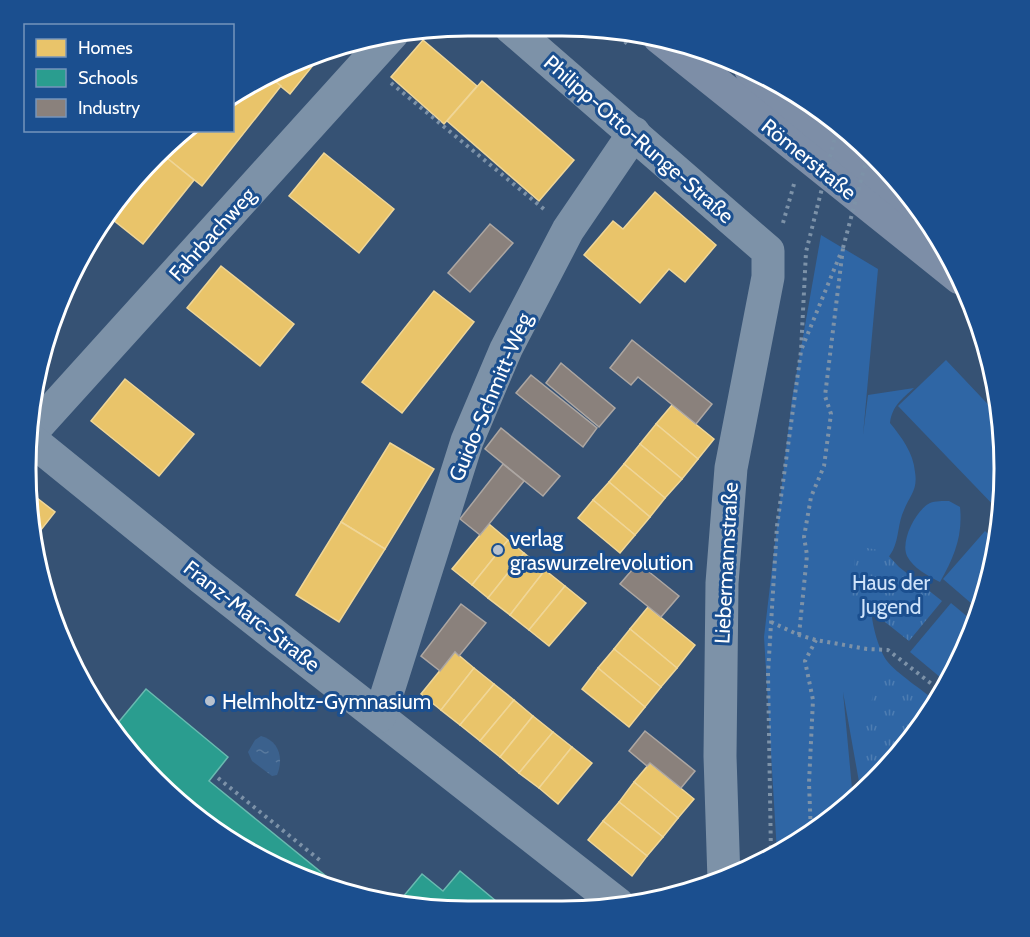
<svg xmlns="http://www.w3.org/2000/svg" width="1030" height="937" font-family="Cabin,sans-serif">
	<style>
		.grass { fill: #2f66a5 }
		.park { fill: url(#park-tufts) }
		.water { fill: url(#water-ripples) }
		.homes { fill: #e9c46a; stroke: #f0d697; stroke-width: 1.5 }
		.schools { fill: #2a9d8f; stroke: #6abab1; stroke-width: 1.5 }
		.industry { fill: #8a817c; stroke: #ada7a3; stroke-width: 1.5 }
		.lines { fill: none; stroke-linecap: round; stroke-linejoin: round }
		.path { stroke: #7d92a8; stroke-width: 4; stroke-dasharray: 3 4.5; stroke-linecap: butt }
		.minor { stroke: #7d92a8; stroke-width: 33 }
		.major { stroke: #7d8ea7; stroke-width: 33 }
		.path-bridge { stroke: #7d92a8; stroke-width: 4; stroke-dasharray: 3 4.5; stroke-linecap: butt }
		.poi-dot { fill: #b9c2ce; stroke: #1b4f8f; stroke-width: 2 }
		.labels { text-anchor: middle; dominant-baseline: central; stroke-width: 6; stroke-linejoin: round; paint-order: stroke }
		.street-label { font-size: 21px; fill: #fff; stroke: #1b4f8f }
		.poi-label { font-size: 21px; fill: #fff; stroke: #1b4f8f; text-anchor: start }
		.park-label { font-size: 21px; fill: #cfe3fa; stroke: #1b4f8f }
		.rim { fill: none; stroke: #fff; stroke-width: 3 }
	</style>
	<defs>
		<pattern id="park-tufts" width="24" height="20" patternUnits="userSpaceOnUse" patternTransform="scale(1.5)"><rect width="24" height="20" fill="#2f66a5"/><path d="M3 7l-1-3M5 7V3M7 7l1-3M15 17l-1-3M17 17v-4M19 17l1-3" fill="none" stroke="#4e7db2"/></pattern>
		<pattern id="water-ripples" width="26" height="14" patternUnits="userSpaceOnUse" patternTransform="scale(1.5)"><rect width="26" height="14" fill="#3b618d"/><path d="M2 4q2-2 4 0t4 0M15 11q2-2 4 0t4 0" fill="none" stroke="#58799e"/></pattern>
	</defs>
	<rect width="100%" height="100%" fill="#365274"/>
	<g class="grass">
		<path d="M821,235L878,269L863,435L868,395L914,388C902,399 892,406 890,423C902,438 913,452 915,472C918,490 910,495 904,510C898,522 899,538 893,550C888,560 879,567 875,577C865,598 874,642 887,661C896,673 924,691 937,702L930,714L875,781L861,793L843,692L853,799L808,837L777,853L764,637L792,399Z"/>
		<path d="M946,360L999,416L1004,468L1000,512L898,406Z"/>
		<path d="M949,501L960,507C963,536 954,557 940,582C928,576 913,568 907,556C900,541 916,510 930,503C935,501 943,501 949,501Z"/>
		<path d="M985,531L997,542L996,555L979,610L943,579Z"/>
		<path d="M951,603L975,623L971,638L947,683L910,652Z"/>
	</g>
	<g class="park">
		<path d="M856,546L884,551L899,567L942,601L909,641L851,595Z"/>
		<path d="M880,664L934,706L930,714L875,781L864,791L862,743Z"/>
	</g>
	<path class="water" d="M261,736C279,741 284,758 277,775L272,776L252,761L248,752L255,740Z"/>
	<g class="homes">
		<path d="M423,40L477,86L444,124L391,77Z"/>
		<path d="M322,54L290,94L267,75L273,71Z"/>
		<path d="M267,75L281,86L202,186L162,154L185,130H232V96Z"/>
		<path d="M482,81L574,160L539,201L447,121Z"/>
		<path d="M324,153L394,209L359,253L289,196Z"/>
		<path d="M162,154L194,180L143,244L107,215L117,199Z"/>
		<path d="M655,192L716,245L685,282L669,269L640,303L584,255L613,221L623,229Z"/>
		<path d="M221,266L294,324L260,366L187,308Z"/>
		<path d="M434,291L474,322L402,413L362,382Z"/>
		<path d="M53,320L60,326L44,346Z"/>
		<path d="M125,379L194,434L159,476L91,421Z"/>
		<path d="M672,405L714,439L698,459L656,424Z"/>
		<path d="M656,424L698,459L682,479L640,444Z"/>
		<path d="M390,443L434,469L385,549L341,522Z"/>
		<path d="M640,444L682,479L665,498L624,464Z"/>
		<path d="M624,464L665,498L650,517L609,482Z"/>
		<path d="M609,482L650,517L635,535L593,500Z"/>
		<path d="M28,491L55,512L33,540Z"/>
		<path d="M593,500L635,535L620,553L578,518Z"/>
		<path d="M341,522L385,549L339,622L296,595Z"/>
		<path d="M489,524L508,540L472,585L452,569Z"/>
		<path d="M508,540L524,553L488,598L472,585Z"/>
		<path d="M524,553L545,570L510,615L488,598Z"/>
		<path d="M545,570L565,586L529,630L510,615Z"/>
		<path d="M565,586L586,603L549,646L529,630Z"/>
		<path d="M648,607L695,645L677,668L630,629Z"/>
		<path d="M630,629L677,668L661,687L614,649Z"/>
		<path d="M614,649L661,687L645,707L598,668Z"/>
		<path d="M455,652L474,668L441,710L421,694Z"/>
		<path d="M474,668L494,684L460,725L441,710Z"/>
		<path d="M598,668L645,707L629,727L582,689Z"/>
		<path d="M494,684L514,700L480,741L460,725Z"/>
		<path d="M514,700L533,716L500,757L480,741Z"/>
		<path d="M533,716L553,732L519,773L500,757Z"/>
		<path d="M553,732L572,747L539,788L519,773Z"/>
		<path d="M572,747L592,763L558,804L539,788Z"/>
		<path d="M650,763L694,799L678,818L634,782Z"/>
		<path d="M634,782L678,818L663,837L619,802Z"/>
		<path d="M619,802L663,837L647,856L603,821Z"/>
		<path d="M603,821L647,856L632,876L588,840Z"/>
	</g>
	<g class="schools">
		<path d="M146,689L228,757L209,781L338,886L335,890L326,888L247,852L177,802L117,738L112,730Z"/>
		<path d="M460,871L502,906L411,908L397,904L422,874L443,891Z"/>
	</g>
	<g class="industry">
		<path d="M490,224L513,243L470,292L448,273Z"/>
		<path d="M632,340L712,404L696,424L638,377L631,385L610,368Z"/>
		<path d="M561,363L615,408L599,427L546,383Z"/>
		<path d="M531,375L597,428L583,447L516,393Z"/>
		<path d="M501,428L560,476L543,496L485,449Z"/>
		<path d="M503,464L524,481L480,535L460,519Z"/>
		<path d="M638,563L679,596L661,617L620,584Z"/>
		<path d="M461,604L486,623L459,656L455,652L440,671L421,656Z"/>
		<path d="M645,731L695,771L681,788L650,763L647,766L629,751Z"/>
	</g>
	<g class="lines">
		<g class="path">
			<path d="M613,32L629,45"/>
			<path d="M391,83L545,210"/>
			<path d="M783,223L794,184"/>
			<path d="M964,310L977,320"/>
			<path d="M802,348L840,255"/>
			<path d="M771,622L799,635L816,640L867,649L888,650L942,692"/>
			<path d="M799,635L807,555L804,537L811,497L824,466L831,414L825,396L843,248"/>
			<path d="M218,778L322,862"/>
			<path d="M811,834L809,783L813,700L805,661L816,640"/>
			<path d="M771,856L768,673L777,526L801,351L806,252L817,208"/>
		</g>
		<g class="minor">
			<path d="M510,27L768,251V277L731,468L722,583L720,756L724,880"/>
			<path d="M30,434L393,33"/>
			<path d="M29,438L203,579L618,904"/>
			<path d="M380,716L467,441L506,349L568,230L634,133"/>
		</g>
		<g class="major">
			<path d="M659,37L960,278"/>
			<path d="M751,70L914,203"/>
		</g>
		<g class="path-bridge">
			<path d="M817,208L838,125"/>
			<path d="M843,248L869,150"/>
		</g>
	</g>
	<g class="poi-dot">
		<circle cx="498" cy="550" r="6"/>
		<circle cx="210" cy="701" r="6"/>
	</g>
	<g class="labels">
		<g class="street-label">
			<text transform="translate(639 139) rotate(41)">Philipp-Otto-Runge-Straße</text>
			<text transform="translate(809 159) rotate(39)">Römerstraße</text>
			<text transform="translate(212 234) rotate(-48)">Fahrbachweg</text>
			<text transform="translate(490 397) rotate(-67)">Guido-Schmitt-Weg</text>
			<text transform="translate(726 563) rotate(-87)">Liebermannstraße</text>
			<text transform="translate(252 616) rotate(38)">Franz-Marc-Straße</text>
		</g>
		<g class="poi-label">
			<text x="510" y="538">verlag<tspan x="510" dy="24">graswurzelrevolution</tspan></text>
			<text x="222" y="701">Helmholtz-Gymnasium</text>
		</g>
		<g class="park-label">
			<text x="891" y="582">Haus der<tspan x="891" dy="24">Jugend</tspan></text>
		</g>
	</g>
	<path d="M0 0H1030V937H0ZM468 36H562A432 432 0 0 1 994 468V469A432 432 0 0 1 562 901H468A432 432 0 0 1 36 469V468A432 432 0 0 1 468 36Z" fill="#1b4f8f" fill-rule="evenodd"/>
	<path class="rim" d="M468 36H562A432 432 0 0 1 994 468V469A432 432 0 0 1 562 901H468A432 432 0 0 1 36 469V468A432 432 0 0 1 468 36Z"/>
	<rect x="24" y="24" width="210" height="108" fill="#1b4f8f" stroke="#7695bc" stroke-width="1.5"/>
	<rect x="36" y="39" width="30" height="18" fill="#e9c46a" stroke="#7695bc" stroke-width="1.5"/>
	<text x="78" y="54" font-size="18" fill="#ffffff">Homes</text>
	<rect x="36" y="69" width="30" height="18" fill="#2a9d8f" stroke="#7695bc" stroke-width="1.5"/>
	<text x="78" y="84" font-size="18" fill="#ffffff">Schools</text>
	<rect x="36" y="99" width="30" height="18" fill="#8a817c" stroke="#7695bc" stroke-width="1.5"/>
	<text x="78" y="114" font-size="18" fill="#ffffff">Industry</text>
</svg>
